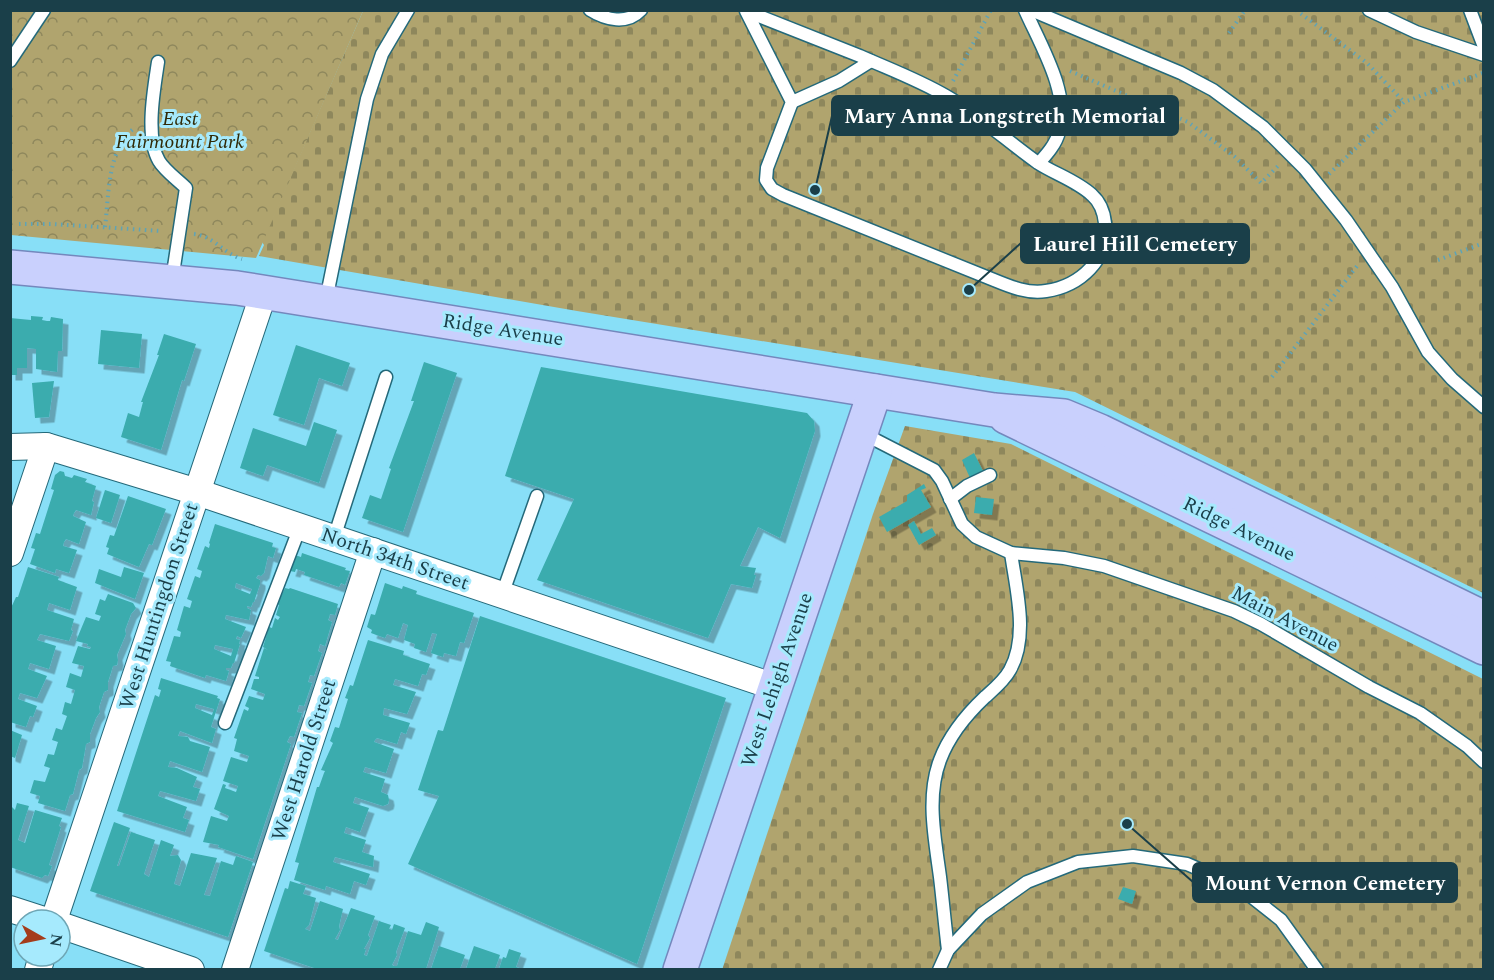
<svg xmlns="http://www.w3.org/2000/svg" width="1494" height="980" font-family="Spectral,serif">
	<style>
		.cemetery { fill: url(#cemetery-stones) }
		.park { fill: url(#park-crowns) }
		.building { fill: #3bacae; fill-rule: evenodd; filter: url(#shadow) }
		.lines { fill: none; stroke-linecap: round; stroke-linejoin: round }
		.service-casing { stroke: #24697a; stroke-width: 15 }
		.minor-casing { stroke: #24697a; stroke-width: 28 }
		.primary-casing { stroke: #7488bd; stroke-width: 36 }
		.path { stroke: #5fa3b6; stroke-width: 4; stroke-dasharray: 1.5 4.5; stroke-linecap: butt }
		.service { stroke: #fff; stroke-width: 12 }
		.minor { stroke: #fff; stroke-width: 26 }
		.primary { stroke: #c9d0fd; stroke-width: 33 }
		.labels { text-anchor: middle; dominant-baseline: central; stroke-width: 6; stroke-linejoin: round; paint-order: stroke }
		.park-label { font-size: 20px; font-style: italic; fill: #302906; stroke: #a6eafd }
		.street-label { font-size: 20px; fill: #1a3f49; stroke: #a6eafd }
		.leader { fill: none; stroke: #1a3f49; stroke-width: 2 }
		.callout-dot { fill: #1a3f49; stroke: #a6eafd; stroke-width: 2 }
		.callout { fill: #1a3f49; stroke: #1a3f49; stroke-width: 2 }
		.callout-label { font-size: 21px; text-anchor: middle; font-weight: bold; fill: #fff }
	</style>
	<defs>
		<pattern id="cemetery-stones" width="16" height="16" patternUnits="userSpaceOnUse" patternTransform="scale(1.5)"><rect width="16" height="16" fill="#b0a46e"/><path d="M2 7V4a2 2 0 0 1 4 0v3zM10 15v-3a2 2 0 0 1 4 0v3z" fill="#8e875c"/></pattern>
		<pattern id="park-crowns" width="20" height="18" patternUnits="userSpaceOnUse" patternTransform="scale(1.5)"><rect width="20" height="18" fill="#b0a46e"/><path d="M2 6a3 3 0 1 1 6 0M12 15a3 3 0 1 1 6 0" fill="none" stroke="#8e875c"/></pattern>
		<filter id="shadow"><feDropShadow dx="5.5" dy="5.5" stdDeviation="0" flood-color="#0004"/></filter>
	</defs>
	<rect width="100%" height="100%" fill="#88dff7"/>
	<g class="cemetery">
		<path d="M363,11H1483V593L1075,392L577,311L259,256L264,245L262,242Z"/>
		<path d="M905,426L1011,444L1483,679V969L722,970L873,514Z"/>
	</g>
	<path class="park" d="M10,11H363L256,258L11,235Z"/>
	<g class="building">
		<path d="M31,316L43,317L42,320L47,321H50L51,317L63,319L62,351H58L57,372L36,369V349L27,348V368H17V375H10V318L31,320Z"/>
		<path d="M101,330L142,334L139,368L98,364Z"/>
		<path d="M164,334L196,344L184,381L182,380L161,450L121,437L128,413L139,417L143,402H141L159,355H157Z"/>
		<path d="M296,345L350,363L342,386L319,378L304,425L273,415Z"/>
		<path d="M424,362L457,373L403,532L362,518L370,495L381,499L391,469L389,468L414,401H411Z"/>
		<path d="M541,367L807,413L814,421L815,431L780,538L758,527L740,566L756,568L754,575H756L752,588L731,584L708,638L537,580L574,499L505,476Z"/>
		<path d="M54,381L49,417L35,418L32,383Z"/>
		<path d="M314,422L337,430L319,483L267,465L263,476L240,468L253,428L306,446Z"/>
		<path d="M974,453L983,471L970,478L962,460Z"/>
		<path d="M60,471L64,472L65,476L72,478L74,475L87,479L85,482L96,486L92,501L94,502L91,515L76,510L74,513L73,516L86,522L79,544L66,539L64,542L63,546L77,550L69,573L56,569L55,573L30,564L35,549L31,548L36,533L40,534L54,490L51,489L55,475Z"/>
		<path d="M924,484L926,488L921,490L931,507L887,532L879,517L907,501V495Z"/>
		<path d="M105,490L120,495L111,523L96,518Z"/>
		<path d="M128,496L166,509L152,545L149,544L139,567L107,554L109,548L106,547L110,535L114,536Z"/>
		<path d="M976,497L994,499L992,515L974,513Z"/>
		<path d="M914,521L921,534L932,528L936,535L919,545L908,525Z"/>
		<path d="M215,524L273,543L272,547L276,548L273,558L268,556L264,573L261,576L258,575L256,578L260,580V584L254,602H253L251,607L247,606V608L251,610L249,620L226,615L225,619L246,627L241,638L237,636L236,639L240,640L239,644H240L234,663H233L231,668H226V670L229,671L226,681L206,675L205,678L170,666L171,662L166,661L174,636L180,637L181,632L177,630L184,606L190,608L192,601L187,599L195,576L200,578L202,571L197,569L205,546L209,548L210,544L209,543ZM236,583L252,589L250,594L235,588ZM215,645L233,649L231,656L214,649Z"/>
		<path d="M302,553L346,568L345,570L350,571L345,585L341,583L339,587L304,575L305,572L296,569L295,572L290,571L295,555L301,557Z"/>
		<path d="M28,567L59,577L58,580L77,587L70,610L49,603L47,610L74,619L71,630L73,631L69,641L40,634L37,640L56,646L49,669L30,663L28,669L47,676L37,698L20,693L18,699L37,706L33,717L30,716L26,727L10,722V610L16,597H18Z"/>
		<path d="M124,567L144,573L135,599L95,583L99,569L121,577Z"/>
		<path d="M385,583L402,589L403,586L417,591L416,594L474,613L464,643L460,642L456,656L444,653L443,657L431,653L437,634L432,633L426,652L414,648L415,644L404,640L408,625L403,623L398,638L387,634L385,638L371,633L372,630L367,627L371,614L375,615Z"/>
		<path d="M285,588L289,589L290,588L338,604L335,615L330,614L329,618L328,620L332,622L325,646L320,644L319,648L318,651L322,653L314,676L310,675L309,679L308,682L312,683L304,706L299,705L298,709L297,712L302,713L294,737L290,736L287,742L291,744L253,859L218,847L219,845L203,842L211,816L227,821L229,816L214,809L223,784L226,785L225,788L236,792L238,786L223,781L231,757L247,762L249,756L234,751L237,739L234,738L244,709L248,711L249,708L245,706L249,696L263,700L265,694L251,689L254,679H259V677L255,676L264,648L268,650L263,647L269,627L272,628L275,618L278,620L280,617L276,615L279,605L277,604Z"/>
		<path d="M108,594L133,603L136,608L131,614L125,630L126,634L117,655L118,660L117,665L113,666L108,682V690L104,692L99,707L100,712L96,718L90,734V742L86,744L82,768L79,770L73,794L70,795L65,811L38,803L40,796L30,793L34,780L45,782L50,768L44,766L48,754L54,755L58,742L52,740L56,728L62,730L67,716L62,714L65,702L71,704L75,690L66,687L70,673L81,677L84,666L72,663L78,646L90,649L91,647L87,646L88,644L76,641L86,617L99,621L101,616L95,614L100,599L105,601Z"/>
		<path d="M480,616L726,698L637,964L408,864L439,796L418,790L438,730L443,731Z"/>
		<path d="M368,640L404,651L403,655L430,664L426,675L422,674L418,686L395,679L393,685L416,692L407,714L384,708L383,715L410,723L406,734L401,732L397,744L377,738L375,740L374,742L394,749L386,773L365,767L364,770L363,772L385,779L381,792L388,795L389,800L388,804L383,806L355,797L353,803L369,808L360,832L346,827L344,833L366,840L362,852L374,856L373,867L335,857L333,862L370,874L366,885L354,881L350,894L326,886L325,890L294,880L299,863L295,862L317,787H319L324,773L325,771L321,770L333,743L330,741L335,727L339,728L348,699L345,698L350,685L353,686Z"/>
		<path d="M161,678L218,696L217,698L220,699L211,727L216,729L212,743L180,731L178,736L188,737L190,741L210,747L202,772L170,761L168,767L177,768L197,777L193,787L200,789L196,801L160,791L158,796L187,807L183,818L189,820L185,832L117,811L155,695L159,697L161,690L158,689ZM196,704L214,709L212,715L195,708Z"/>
		<path d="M10,730L22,735L15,758L10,756Z"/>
		<path d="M17,803L29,806L18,840L25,843L35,810L62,818L59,826L61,827L49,865L52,866L48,876L45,875L42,878L10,867V805L15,810Z"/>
		<path d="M114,822L130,828L117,866H119L131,832L155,840L144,874L149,877L161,840L174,845L170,856L178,855L181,860L174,884L180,886L191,853L217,858L204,895L210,896L221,861L233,865L236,856L253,862L228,937L90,891Z"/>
		<path d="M290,881L306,886L303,894L316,898L309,925L305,929L310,931L320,901L343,909L339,926L340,930L335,939L338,940L351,908L375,916L368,935L370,938L364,949H366L364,955L367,956L379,921L391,925L389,929L392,930L394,924L405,928L396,952L397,955L392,965L394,966H397L408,931L421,935L426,922L439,927L426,969H317L264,951L285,888L288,889Z"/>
		<path d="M1123,887L1136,891L1132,904L1118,899Z"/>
		<path d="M439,946L465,955L460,969H431Z"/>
		<path d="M474,946L500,955L495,969H466Z"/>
		<path d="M509,949L521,953L516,967L521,969H499L503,957L506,958Z"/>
	</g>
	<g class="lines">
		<defs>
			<g id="service">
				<path d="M590,10C606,20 627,25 641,10"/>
				<path d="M1025,10C1040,44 1071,95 1059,132C1056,144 1047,154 1039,163"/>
				<path d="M1031,10L1181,73L1213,90L1263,127L1305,169L1346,220L1392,287L1428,352L1452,379L1484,407"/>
				<path d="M1369,10L1416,32L1484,55"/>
				<path d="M1470,10L1484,47"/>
				<path d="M746,11C784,26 822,41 860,56C889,69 919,80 946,96C979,115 1007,141 1038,163C1055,174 1077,181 1092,195C1101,203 1104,213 1105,223C1110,259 1080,286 1046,291C1028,294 1011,287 994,280L783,195L772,189L766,180L767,168L792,102Z"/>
				<path d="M10,61L44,10"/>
				<path d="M158,62C154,89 145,137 159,161C165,171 178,180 186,188L172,280"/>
				<path d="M792,102L839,81L871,61"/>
				<path d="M326,300L367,99L382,54L408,10"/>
				<path d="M862,433L934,470L942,481L962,524L976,537L1011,553L1064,558L1104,566L1234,611L1261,624L1369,687L1420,713L1467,746L1484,762"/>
				<path d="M950,499L967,486L990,475"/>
				<path d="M334,538L386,377"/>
				<path d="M502,595L537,496"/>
				<path d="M225,723L300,527"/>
				<path d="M948,950C945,926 943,902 940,877C935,839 926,797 940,760C949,736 967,714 985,697C994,689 1004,681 1010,670C1029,636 1016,589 1011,553"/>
				<path d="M939,970L948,950L982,914L1027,882L1078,862L1133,856L1187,864L1238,886L1281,920L1317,970"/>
			</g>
			<g id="minor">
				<path d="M10,447L46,446L197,492L775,687"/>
				<path d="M10,553L46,446"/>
				<path d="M10,909L44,920"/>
				<path d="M54,920L264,292"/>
				<path d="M60,925L191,970"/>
				<path d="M38,970L42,956"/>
				<path d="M235,970L373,551"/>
			</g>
			<g id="primary">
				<path d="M10,267L237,288L994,410L1064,416L1100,431L1484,618"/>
				<path d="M1006,417L1484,648"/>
				<path d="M680,970L875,391"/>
			</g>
		</defs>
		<use href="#service" class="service-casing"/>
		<use href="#minor" class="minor-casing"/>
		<use href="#primary" class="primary-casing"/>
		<g class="path">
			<path d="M1296,10L1367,63L1404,102"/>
			<path d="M1229,33L1245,10"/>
			<path d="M1070,71L1188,122L1235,157L1261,183L1278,166"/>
			<path d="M953,81L991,10"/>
			<path d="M1329,174L1404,102L1483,73"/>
			<path d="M19,224H52L162,231"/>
			<path d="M105,227C109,196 107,146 136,127"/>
			<path d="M194,234C214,236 224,254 242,259"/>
			<path d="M1438,260L1484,243"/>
			<path d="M1272,377L1357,266"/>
		</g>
		<use href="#service" class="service"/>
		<use href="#minor" class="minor"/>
		<use href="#primary" class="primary"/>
	</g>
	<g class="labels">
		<g class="park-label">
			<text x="180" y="119">East<tspan x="180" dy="23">Fairmount Park</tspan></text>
		</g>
		<g class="street-label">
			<text transform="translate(503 330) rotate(9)">Ridge Avenue</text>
			<text transform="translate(1239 529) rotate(26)">Ridge Avenue</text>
			<text transform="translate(395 559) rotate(19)">North 34th Street</text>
			<text transform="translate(159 606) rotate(-72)">West Huntingdon Street</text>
			<text transform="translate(1285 619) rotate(28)">Main Avenue</text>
			<text transform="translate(777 680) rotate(-71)">West Lehigh Avenue</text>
			<text transform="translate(304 760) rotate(-72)">West Harold Street</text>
		</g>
	</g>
	<path class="leader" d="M815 190L832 116M969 290L1021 243M1127 824L1193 882"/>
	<g class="callout-dot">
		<circle cx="815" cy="190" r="6"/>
		<circle cx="969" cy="290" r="6"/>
		<circle cx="1127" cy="824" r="6"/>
	</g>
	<g class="callout">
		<rect x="832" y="96" width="346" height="39" rx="6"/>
		<rect x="1021" y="224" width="228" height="39" rx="6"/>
		<rect x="1193" y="863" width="264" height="39" rx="6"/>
	</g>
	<g class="callout-label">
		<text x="1005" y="123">Mary Anna Longstreth Memorial</text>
		<text x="1135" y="251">Laurel Hill Cemetery</text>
		<text x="1325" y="890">Mount Vernon Cemetery</text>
	</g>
	<rect width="1494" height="980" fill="none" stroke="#1a3f49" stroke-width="24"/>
	<g transform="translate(42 938) rotate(99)"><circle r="28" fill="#a6eafd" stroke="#6ea6b5" stroke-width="1.5"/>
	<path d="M0-4.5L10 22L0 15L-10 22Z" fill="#a43c1b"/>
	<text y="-9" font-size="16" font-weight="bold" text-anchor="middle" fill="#1a3f49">N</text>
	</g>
</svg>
